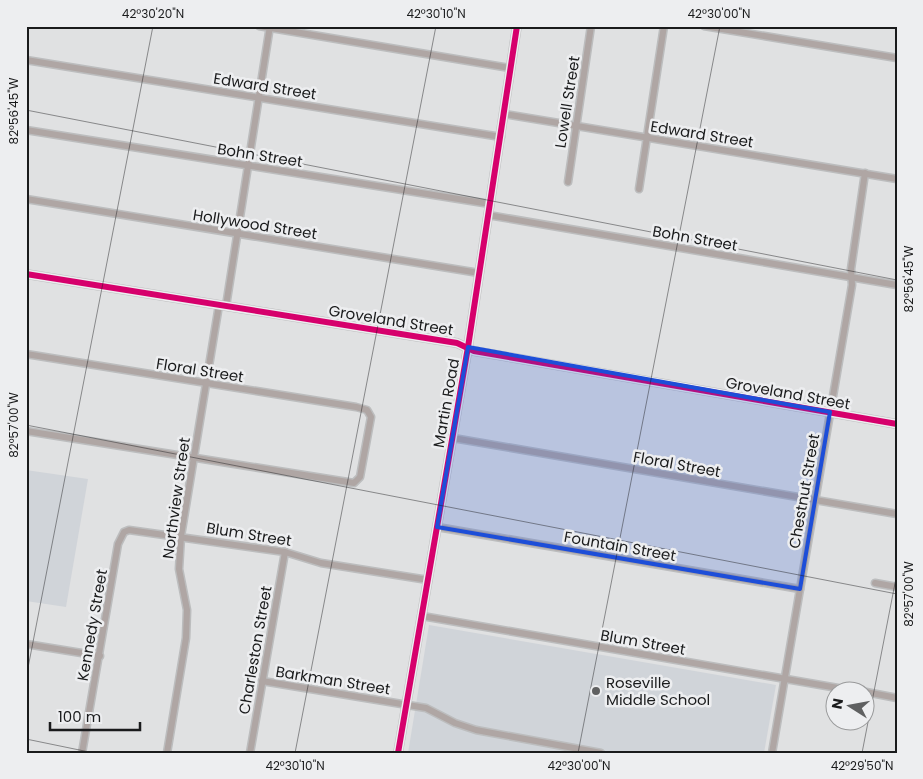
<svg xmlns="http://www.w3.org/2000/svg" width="923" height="779" font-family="Poppins,sans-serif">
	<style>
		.built { fill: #d0d4d9 }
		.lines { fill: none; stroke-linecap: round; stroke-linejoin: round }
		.minor-casing { stroke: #bcbdbe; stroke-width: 9 }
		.tertiary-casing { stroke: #bcbdbe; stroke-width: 10 }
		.minor { stroke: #afa6a4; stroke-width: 6 }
		.tertiary { stroke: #afa6a4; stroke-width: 8 }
		.cycleway-casing { stroke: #edeef0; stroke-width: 9 }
		.cycleway { stroke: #d6006c; stroke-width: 6 }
		.marked { fill: #1d4ed8; fill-opacity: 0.2; stroke: #1d4ed8; stroke-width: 4; stroke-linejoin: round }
		.ticks { fill: none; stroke: #1a1b1c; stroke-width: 1; stroke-opacity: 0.45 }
		.poi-dot { fill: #5f6061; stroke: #edeef0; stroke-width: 2 }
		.labels { text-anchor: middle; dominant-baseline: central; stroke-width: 5; stroke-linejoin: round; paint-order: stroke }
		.street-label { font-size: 15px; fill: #1a1b1c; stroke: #edeef0 }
		.poi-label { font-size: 15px; fill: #1a1b1c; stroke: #edeef0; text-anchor: start }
		.neatline { fill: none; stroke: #1a1b1c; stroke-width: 2 }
		.ticks-label { font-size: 12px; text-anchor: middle; fill: #1a1b1c }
	</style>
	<rect width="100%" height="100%" fill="#e0e1e2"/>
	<g class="built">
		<path d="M26,470L88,479L66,607L26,601Z"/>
		<path d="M429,625L776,685L764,753H408Z"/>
	</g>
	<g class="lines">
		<defs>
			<g id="minor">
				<path d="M259,26L510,68"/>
				<path d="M704,26L897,58"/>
				<path d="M26,60L501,137"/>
				<path d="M504,114L897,179"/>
				<path d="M26,130L490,204"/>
				<path d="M568,182L591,26"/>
				<path d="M639,189L664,26"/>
				<path d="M26,199L479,273"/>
				<path d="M488,215L897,285"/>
				<path d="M226,306L270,26"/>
				<path d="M26,354L356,407L367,410L371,417L360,477L354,483L26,431"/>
				<path d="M453,438L897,514"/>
				<path d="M437,527L800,589"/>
				<path d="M875,583L897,587"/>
				<path d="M422,616L861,692"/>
				<path d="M26,644L100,656"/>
				<path d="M262,681L426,708L455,723L476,730L601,753"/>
				<path d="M866,692L897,698"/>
				<path d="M82,753L118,544L124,532L129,530L285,552L321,563L428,580"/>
				<path d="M167,753L186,638L187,610L179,569L181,536L219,305"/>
				<path d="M250,753L285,552"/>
				<path d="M772,753L852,285L851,269L865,173"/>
			</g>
			<g id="tertiary">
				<path d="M26,274L457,343L474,351L897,424"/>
				<path d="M398,753L468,347L517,26"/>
			</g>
		</defs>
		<use href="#minor" class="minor-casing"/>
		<use href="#tertiary" class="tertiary-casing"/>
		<use href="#minor" class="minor"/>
		<use href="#tertiary" class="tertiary"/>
		<defs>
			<g id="cycleway">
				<path d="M26,274L457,343L474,351L897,424"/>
				<path d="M398,753L468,347L517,26"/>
			</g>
		</defs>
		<use href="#cycleway" class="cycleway-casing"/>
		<use href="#cycleway" class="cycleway"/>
	</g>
	<path class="marked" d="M468,347L830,412L800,589L437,527Z"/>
	<path class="ticks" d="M26,110L897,280M26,425L897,594M26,678L153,26M26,739L94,753M295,753L436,26M578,753L720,26M862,753L897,573"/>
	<circle class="poi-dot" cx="596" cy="691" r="5"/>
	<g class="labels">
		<g class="street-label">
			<text transform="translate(265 86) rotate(9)">Edward Street</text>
			<text transform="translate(567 102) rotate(-81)">Lowell Street</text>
			<text transform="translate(702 134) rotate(9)">Edward Street</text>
			<text transform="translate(260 155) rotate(9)">Bohn Street</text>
			<text transform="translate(255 224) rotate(9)">Hollywood Street</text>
			<text transform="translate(695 238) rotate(10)">Bohn Street</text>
			<text transform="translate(391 320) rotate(9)">Groveland Street</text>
			<text transform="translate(200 370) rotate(9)">Floral Street</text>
			<text transform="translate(788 393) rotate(10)">Groveland Street</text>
			<text transform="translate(446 403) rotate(-80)">Martin Road</text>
			<text transform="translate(677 464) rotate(10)">Floral Street</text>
			<text transform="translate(804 491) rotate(-80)">Chestnut Street</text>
			<text transform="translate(176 498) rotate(-82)">Northview Street</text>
			<text transform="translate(249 534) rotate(9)">Blum Street</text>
			<text transform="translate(620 546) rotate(10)">Fountain Street</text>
			<text transform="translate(92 625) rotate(-80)">Kennedy Street</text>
			<text transform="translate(643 642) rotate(10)">Blum Street</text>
			<text transform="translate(255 650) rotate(-80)">Charleston Street</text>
			<text transform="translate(333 680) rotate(9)">Barkman Street</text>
		</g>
		<g class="poi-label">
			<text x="606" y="682">Roseville<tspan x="606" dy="17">Middle School</tspan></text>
		</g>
	</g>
	<rect width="923" height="779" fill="none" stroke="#edeef0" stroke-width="55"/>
	<g transform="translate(850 706) rotate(281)"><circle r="24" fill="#edeef0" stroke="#999a9b"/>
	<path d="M0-4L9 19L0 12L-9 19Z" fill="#5f6061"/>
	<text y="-8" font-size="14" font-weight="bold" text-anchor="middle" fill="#1a1b1c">N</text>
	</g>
	<path d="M50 722v8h90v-8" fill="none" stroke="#1a1b1c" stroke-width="2.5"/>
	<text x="58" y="722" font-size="15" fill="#1a1b1c" stroke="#edeef0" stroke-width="4" paint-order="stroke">100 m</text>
	<rect x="28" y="28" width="868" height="724" class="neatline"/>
	<g class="ticks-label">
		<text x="153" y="18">42°30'20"N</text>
		<text x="436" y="18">42°30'10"N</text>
		<text x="719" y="18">42°30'00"N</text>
		<text transform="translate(14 111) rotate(-90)" y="4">82°56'45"W</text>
		<text transform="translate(909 279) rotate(-90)" y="4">82°56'45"W</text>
		<text transform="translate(14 425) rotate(-90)" y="4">82°57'00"W</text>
		<text transform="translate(909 594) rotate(-90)" y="4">82°57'00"W</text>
		<text x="295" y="770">42°30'10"N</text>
		<text x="579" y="770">42°30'00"N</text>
		<text x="862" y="770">42°29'50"N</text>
	</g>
</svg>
